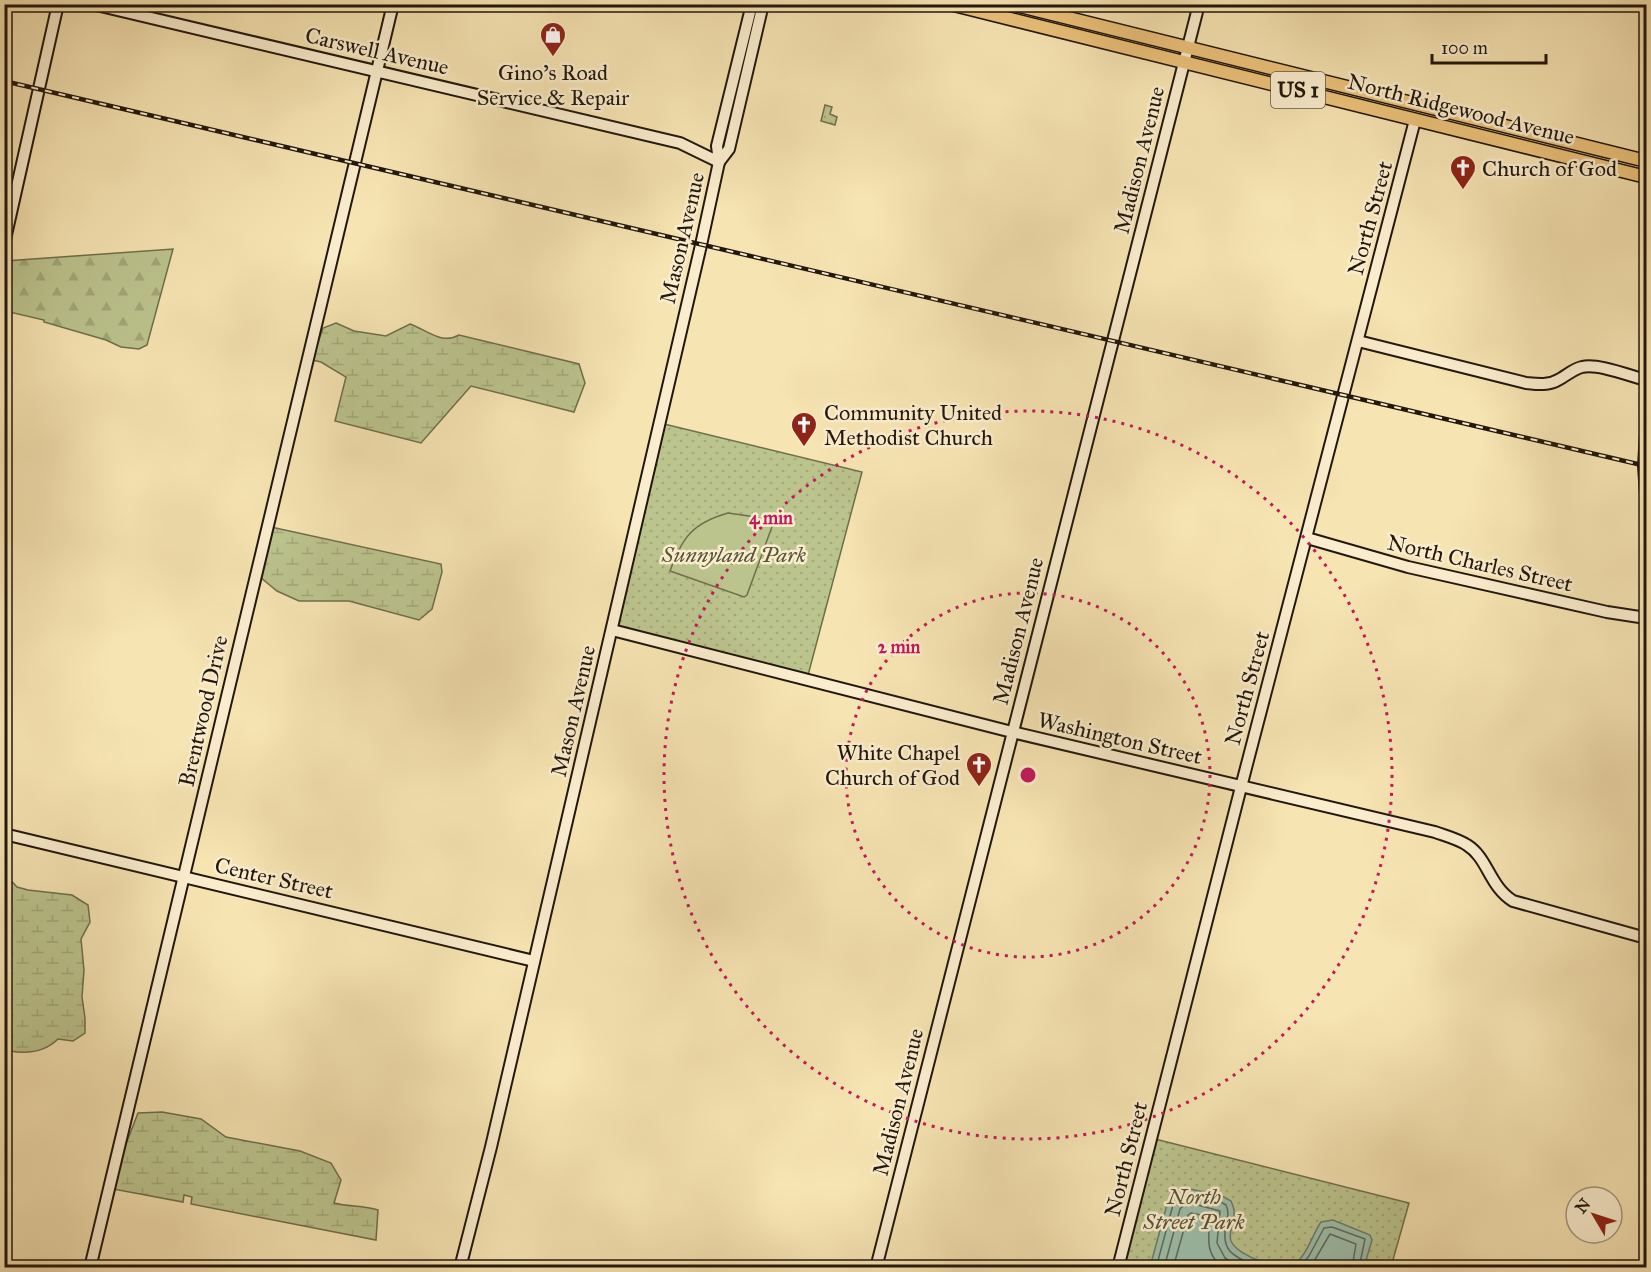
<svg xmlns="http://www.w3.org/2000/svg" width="1651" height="1272" font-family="'IM FELL Great Primer',serif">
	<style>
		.forest { fill: url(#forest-firs); stroke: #6f6e4d; stroke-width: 1.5 }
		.wetland { fill: url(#wetland-marsh); stroke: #6f6e4d; stroke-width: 1.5 }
		.park { fill: url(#park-dots); stroke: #6f6e4d; stroke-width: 1.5 }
		.pitch { fill: #bcc48e; stroke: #6f6e4d; stroke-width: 1.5 }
		.water { fill: #9dbfab; stroke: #6c7c6b; stroke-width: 1.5 }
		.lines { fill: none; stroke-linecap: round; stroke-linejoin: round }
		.shore { stroke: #606b5c; stroke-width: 1.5 }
		.secondary-casing { stroke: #22170c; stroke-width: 14 }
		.primary-casing { stroke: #22170c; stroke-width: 15 }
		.secondary { stroke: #faedce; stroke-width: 10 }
		.primary { stroke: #ecc27a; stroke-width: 12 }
		.rail-casing { stroke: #22170c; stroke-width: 4.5 }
		.rail { stroke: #faedce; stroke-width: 2; stroke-dasharray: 7; stroke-linecap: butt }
		.ring { fill: none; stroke: #c2185b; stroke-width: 3; stroke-dasharray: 3 6 }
		.labels { text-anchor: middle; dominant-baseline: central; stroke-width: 5; stroke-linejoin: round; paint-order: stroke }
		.shield { fill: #faedce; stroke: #635746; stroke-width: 1.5 }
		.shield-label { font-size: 21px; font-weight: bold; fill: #22170c }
		.street-label { font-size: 22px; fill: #22170c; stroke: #faedce }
		.poi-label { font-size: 22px; fill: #22170c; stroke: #faedce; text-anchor: start }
		.park-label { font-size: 22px; font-style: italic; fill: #58543a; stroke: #faedce }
		.centre { fill: #c2185b; stroke: #faedce; stroke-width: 3 }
		.ring-label { font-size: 18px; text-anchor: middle; font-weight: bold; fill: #c2185b; stroke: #faedce; stroke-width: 5; stroke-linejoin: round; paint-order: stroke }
	</style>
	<defs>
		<pattern id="forest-firs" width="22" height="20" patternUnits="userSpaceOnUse" patternTransform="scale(1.5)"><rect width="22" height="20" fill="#bcc48e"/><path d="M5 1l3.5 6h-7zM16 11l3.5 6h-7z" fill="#a1a879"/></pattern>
		<pattern id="wetland-marsh" width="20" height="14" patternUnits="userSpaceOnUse" patternTransform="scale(1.5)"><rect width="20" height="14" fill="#bcc48e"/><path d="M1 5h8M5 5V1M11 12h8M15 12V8" fill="none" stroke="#a1a879"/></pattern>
		<pattern id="park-dots" width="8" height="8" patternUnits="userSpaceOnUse" patternTransform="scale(1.5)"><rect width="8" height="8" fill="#bcc48e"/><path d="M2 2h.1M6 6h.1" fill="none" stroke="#a1a879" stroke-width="1.8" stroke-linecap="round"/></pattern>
	</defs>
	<rect width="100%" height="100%" fill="#f7e4b3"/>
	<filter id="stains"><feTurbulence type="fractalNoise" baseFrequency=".00333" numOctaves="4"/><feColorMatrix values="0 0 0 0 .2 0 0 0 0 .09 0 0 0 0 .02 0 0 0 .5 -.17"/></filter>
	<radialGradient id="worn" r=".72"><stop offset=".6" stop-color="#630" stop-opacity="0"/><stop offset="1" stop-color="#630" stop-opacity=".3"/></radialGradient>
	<path class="forest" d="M173,249L147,345L139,349L121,347L106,340L44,322V320L5,311V261Z"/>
	<g class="wetland">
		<path d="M336,323L354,331L386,336L410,324C427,330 442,345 459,335L579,364L585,383L574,412L471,386L421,443L335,421L346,377L321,362L312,360L323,328Z"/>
		<path d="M271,527L441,564L442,572L432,609L419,620L349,601H299L277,591L260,577Z"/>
		<path d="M5,874L17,887L28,890L72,895L88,905L90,922L81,939L84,970L82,997L85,1018V1033L73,1041L58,1039C45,1052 28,1054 10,1051L5,1060Z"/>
		<path d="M162,1112L201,1119L226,1137L300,1151L331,1163L341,1180L334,1203C349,1207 363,1205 378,1210L376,1240L191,1204L192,1197L184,1195L183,1202L113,1189L121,1157L138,1113Z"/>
	</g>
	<g class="park">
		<path d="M825,105L832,107L830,114L837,117L835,125L821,121Z"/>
		<path d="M660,423L862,472L807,679L612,630Z"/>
		<path d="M1155,1139L1409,1203L1391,1267L1118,1268Z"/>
	</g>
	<path class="pitch" d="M728,513L756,517L773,524L747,595L744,597L670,571C682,537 693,523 728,513Z"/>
	<path class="water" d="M1190,1189L1222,1196L1231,1201C1233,1206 1235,1210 1234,1214C1234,1223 1228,1233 1231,1241C1238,1257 1282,1272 1297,1262C1308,1253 1313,1233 1321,1222L1333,1220L1370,1235L1372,1240L1364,1267H1150L1168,1201L1179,1191Z"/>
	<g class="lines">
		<g class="shore">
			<path d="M1156,1268L1173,1205L1182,1198L1190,1196L1219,1201L1226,1205C1229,1212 1228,1217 1226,1224C1220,1254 1236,1257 1260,1268"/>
			<path d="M1164,1268L1180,1209L1185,1204L1190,1203L1220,1211L1217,1243L1225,1258L1241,1268"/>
			<path d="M1173,1268L1188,1215L1191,1213L1210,1217C1209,1238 1204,1252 1223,1268"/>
			<path d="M1299,1268L1309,1256L1324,1228L1332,1227L1365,1239L1359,1268"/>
			<path d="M1310,1268L1330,1234L1356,1244L1352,1268"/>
		</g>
		<defs>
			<g id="secondary">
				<path d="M92,4L680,143L719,162"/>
				<path d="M719,162L729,149L763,4"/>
				<path d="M4,244L58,4"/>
				<path d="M1358,341L1526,383C1536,384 1548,386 1558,380C1566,376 1573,369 1582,367C1598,363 1630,376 1646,380"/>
				<path d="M1646,433L1644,466L1646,494"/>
				<path d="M1307,538L1408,567L1607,612L1646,618"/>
				<path d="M612,630L1012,732L1435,832C1446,836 1458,839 1467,845C1488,858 1489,886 1513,901L1646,938"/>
				<path d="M4,834L534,961"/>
				<path d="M90,1268L393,4"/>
				<path d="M460,1268L491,1147L701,245L719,162L717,146L752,4"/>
				<path d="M876,1268L1199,4"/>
				<path d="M1118,1268L1241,787L1415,120"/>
			</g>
			<g id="primary">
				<path d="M950,4L1646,177"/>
				<path d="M1012,4L1646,161"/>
			</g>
		</defs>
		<use href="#secondary" class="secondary-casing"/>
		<use href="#primary" class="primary-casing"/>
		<use href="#secondary" class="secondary"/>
		<use href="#primary" class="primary"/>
		<defs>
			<path id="rail" d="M4,81L1646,466"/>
		</defs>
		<use href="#rail" class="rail-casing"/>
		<use href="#rail" class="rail"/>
	</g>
	<g class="ring">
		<circle cx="1028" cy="775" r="182"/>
		<circle cx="1028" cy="775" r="364"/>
	</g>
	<defs>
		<symbol id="shop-pin" viewBox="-11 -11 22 30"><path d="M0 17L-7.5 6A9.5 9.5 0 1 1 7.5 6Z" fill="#8f2418" stroke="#faedce"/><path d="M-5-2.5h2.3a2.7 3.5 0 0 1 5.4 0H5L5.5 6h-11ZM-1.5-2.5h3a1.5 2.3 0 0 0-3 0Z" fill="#fff"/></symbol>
		<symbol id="church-pin" viewBox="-11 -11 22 30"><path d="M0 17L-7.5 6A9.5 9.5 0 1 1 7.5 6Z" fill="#8f2418" stroke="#faedce"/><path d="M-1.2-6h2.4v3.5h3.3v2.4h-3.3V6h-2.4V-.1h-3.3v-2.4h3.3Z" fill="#fff"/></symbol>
	</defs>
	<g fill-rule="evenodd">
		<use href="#shop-pin" x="538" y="20" width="30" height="40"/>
		<use href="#church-pin" x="1448" y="153" width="30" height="40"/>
		<use href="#church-pin" x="789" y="410" width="30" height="40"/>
		<use href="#church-pin" x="964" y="750" width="30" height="40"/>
	</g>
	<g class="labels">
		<rect class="shield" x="1271" y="72" width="54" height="36" rx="4.5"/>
		<g class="shield-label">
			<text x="1298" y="90">US 1</text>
		</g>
		<g class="street-label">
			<text transform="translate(377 51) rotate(13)">Carswell Avenue</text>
			<text transform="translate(1461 109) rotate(14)">North Ridgewood Avenue</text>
			<text transform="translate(1139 160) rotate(-76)">Madison Avenue</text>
			<text transform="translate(1370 218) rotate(-75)">North Street</text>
			<text transform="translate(682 238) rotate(-77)">Mason Avenue</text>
			<text transform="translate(1480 563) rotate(13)">North Charles Street</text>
			<text transform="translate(1018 631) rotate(-76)">Madison Avenue</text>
			<text transform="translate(1247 688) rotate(-75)">North Street</text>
			<text transform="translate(203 711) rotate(-77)">Brentwood Drive</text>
			<text transform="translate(573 711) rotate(-77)">Mason Avenue</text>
			<text transform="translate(1120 738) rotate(13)">Washington Street</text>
			<text transform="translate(274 878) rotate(13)">Center Street</text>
			<text transform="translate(898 1102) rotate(-76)">Madison Avenue</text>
			<text transform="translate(1126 1159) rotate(-76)">North Street</text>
		</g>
		<g class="poi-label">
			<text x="553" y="72" text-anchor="middle">Gino’s Road<tspan x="553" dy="25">Service &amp; Repair</tspan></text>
			<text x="1482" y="168">Church of God</text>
			<text x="824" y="412">Community United<tspan x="824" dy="25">Methodist Church</tspan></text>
			<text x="960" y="752" text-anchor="end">White Chapel<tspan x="960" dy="25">Church of God</tspan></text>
		</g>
		<g class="park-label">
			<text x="734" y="554">Sunnyland Park</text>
			<text x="1194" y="1196">North<tspan x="1194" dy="25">Street Park</tspan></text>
		</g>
	</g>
	<circle cx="1028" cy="775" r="9" class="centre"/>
	<g class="ring-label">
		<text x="771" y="524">4 min</text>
		<text x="899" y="653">2 min</text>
	</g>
	<rect width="1651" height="1272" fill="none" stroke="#f7e4b3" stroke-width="24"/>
	<rect x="6" y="6" width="1639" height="1260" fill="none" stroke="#22170c" stroke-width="3"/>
	<rect x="12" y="12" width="1627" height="1248" fill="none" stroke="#22170c" stroke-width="1.5"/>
	<g transform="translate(1594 1215) rotate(309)"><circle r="28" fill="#faedce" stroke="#a49780" stroke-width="1.5"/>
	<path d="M0-4.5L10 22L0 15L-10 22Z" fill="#8f2418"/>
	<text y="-9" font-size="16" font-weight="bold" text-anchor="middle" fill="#22170c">N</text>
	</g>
	<path d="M1432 54v9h114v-9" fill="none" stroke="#22170c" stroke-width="3"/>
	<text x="1441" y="54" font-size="18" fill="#22170c" stroke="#faedce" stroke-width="4.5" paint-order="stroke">100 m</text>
	<rect width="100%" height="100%" filter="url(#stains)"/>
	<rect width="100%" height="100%" fill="url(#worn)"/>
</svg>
